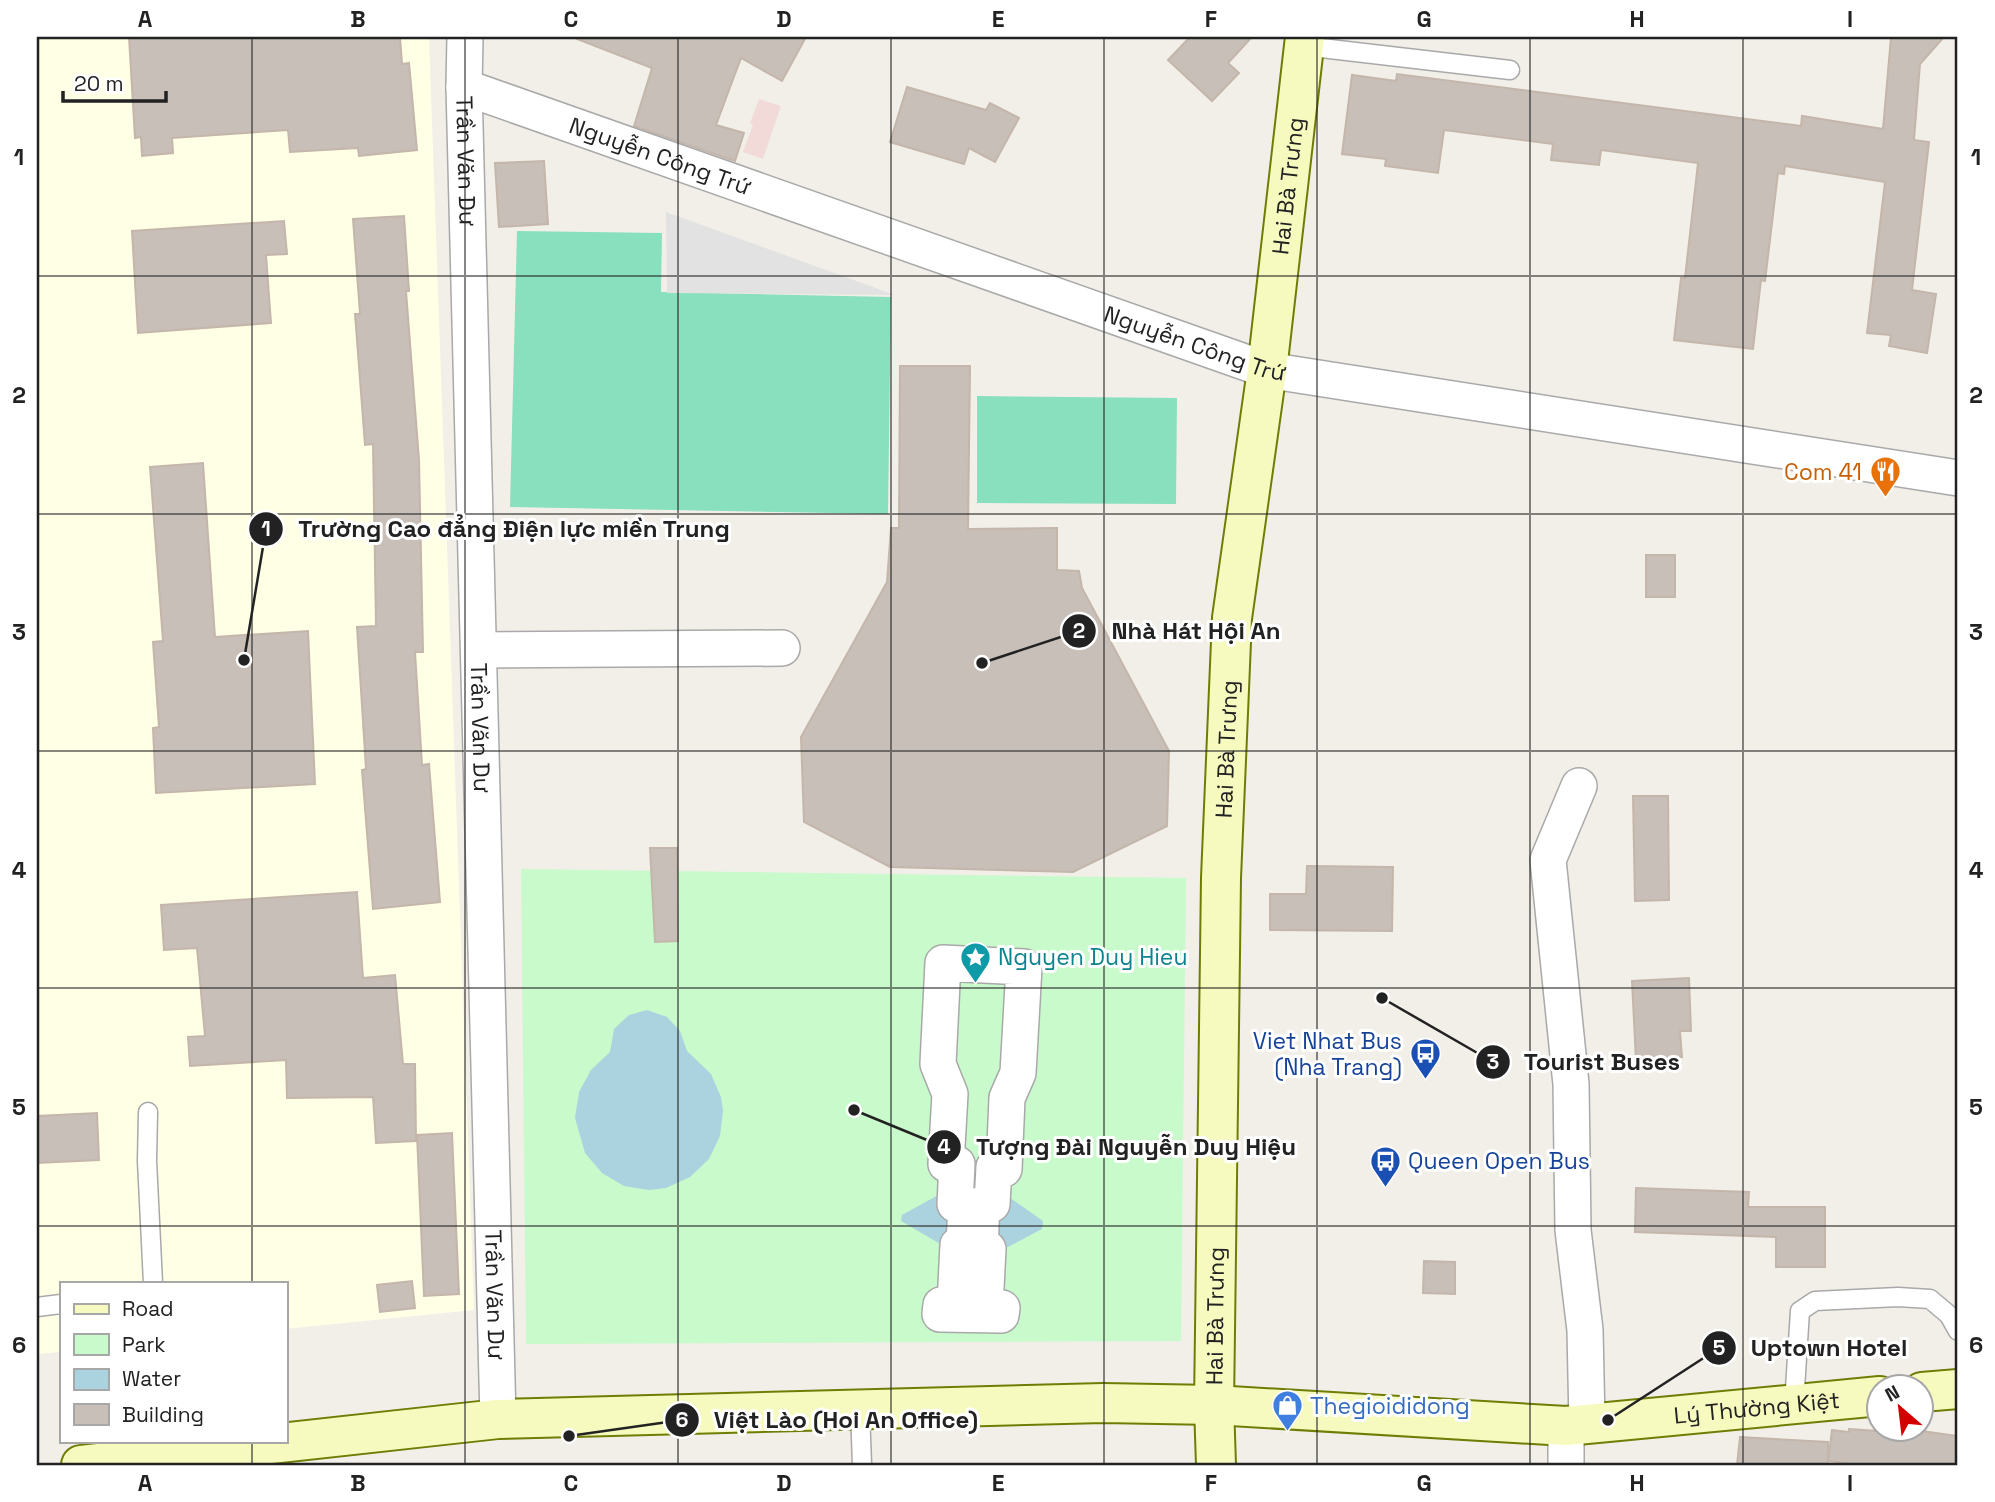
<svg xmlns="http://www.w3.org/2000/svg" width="1995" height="1502" font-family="'Space Grotesk',sans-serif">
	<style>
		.commercial { fill: #f2dad9 }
		.education { fill: #ffffe5 }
		.park { fill: #c8facc }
		.pitch { fill: #88e0be }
		.parking { fill: #e2e2e2 }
		.water { fill: #aad3df }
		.building { fill: #c7bfb8; stroke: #c4b6ab; stroke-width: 2 }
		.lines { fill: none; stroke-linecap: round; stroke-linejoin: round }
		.lane-casing { stroke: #a9a9a9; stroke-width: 21 }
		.street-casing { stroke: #a9a9a9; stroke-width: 38 }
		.secondary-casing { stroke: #707d05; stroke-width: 42 }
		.lane { stroke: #fff; stroke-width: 18 }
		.street { stroke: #fff; stroke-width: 35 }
		.secondary { stroke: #f7fabf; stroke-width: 38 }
		.grid { fill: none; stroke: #222; stroke-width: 2; stroke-opacity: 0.55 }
		.labels { text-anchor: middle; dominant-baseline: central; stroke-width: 6; stroke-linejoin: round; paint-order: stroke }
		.street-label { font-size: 23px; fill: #222; stroke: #fff }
		.food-label { font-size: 23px; fill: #c56008; stroke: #fff; text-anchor: end }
		.culture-label { font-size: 23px; fill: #0d838f; stroke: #fff; text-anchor: start }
		.transit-label { font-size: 23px; fill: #164399; stroke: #fff; text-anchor: end }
		.shop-label { font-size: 23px; fill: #366cbe; stroke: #fff; text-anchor: start }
		.leader { fill: none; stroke: #222; stroke-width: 2.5 }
		.callout-dot { fill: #222; stroke: #fff; stroke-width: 2.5 }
		.mark-label { font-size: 21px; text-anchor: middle; font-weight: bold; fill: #fff }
		.callout-label { font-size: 24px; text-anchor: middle; font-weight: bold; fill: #222; stroke: #fff; stroke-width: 6; stroke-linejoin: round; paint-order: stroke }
		.neatline { fill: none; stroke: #222; stroke-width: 2.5 }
		.grid-label { font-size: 23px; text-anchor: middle; font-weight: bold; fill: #222 }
	</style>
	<rect width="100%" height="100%" fill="#f2efe9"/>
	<path class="commercial" d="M759,99L781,106L763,159L743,152L753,125L750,123Z"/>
	<path class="education" d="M37,37H429L474,1310L285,1329V1283H61V1352L37,1354Z"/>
	<path class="park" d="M521,869L1186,878L1181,1341L526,1344Z"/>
	<g class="pitch">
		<path d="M517,231L662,233L661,292L891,297L888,514L510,507Z"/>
		<path d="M977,396L1177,398L1176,504L977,503Z"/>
	</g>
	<path class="parking" d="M666,212L895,295L667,293Z"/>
	<g class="water">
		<path d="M647,1010L667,1017L680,1031L687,1051L711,1074L721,1097L723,1111L720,1136L709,1159L690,1177L666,1188L649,1190L624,1186L602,1173L585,1153L575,1118L579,1092L591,1070L610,1052L614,1029L629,1015Z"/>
		<path d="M942,1193L1006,1195L1043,1221L1042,1229L1006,1248L942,1245L901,1221L902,1215Z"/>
	</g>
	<g class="building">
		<path d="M129,37H400L402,64L409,63L417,150L359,156L358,148L290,152L288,130L172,138L173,153L142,156L141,137L135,138Z"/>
		<path d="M578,37H806L782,81L741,58L716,125L744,133L735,161L634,126L652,68L577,39Z"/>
		<path d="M1190,37H1252L1228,63L1239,73L1212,101L1168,60Z"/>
		<path d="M1891,37H1944L1920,64L1914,140L1929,142L1912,290L1936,294L1927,353L1889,346L1891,335L1867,333L1885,182L1785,166L1784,174L1778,173L1765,281L1761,280L1753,349L1674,340L1681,278H1685L1698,163L1601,150L1599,165L1551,160L1553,144L1444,130L1438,173L1385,166L1386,159L1342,154L1352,75L1396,81L1397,74L1801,126L1802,116L1883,129Z"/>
		<path d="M907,87L986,110L990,103L1019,118L995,162L969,148L964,164L890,142Z"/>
		<path d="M544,161L548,224L499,227L495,163Z"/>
		<path d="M404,216L409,291H406L419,460L423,652H415L422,765L429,764L440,902L373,909L362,770L366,769L357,627L376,626L373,444L365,445L355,314H360L353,219Z"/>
		<path d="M284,221L287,254L266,255L271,323L138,333L132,231Z"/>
		<path d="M900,366H970L968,529L1057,528V570L1079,571L1082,588L1169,751L1167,826L1073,872L890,867L804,822L801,737L887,582L891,528H899Z"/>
		<path d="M203,463L215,637L308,631L315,784L156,793L153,728L159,727L153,642L163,641L150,467Z"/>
		<rect x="1646" y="555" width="29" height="42"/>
		<path d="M1633,796H1668L1669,900L1635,901Z"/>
		<path d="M650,848H677L678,941L655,942Z"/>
		<path d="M1307,866L1393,867L1392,931L1270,930V894H1306Z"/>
		<path d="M357,892L363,978L395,975L403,1064H415L416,1141L376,1143L373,1097L287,1098L286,1060L190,1066L188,1037L205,1036L197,948L164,950L161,905Z"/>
		<path d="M1689,978L1691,1031H1680L1682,1057L1636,1061L1632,981Z"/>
		<path d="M97,1113L99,1160L37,1163V1116Z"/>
		<path d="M452,1133L459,1294L424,1296L417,1135Z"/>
		<path d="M1636,1188L1749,1192L1748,1207H1825V1267H1776V1237L1635,1232Z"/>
		<path d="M1424,1261L1455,1262V1294L1423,1293Z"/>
		<path d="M412,1281L415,1308L380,1312L377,1285Z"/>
		<path d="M1849,1429L1921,1434V1431L1958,1436V1465H1863L1828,1461L1832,1430L1849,1432Z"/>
		<path d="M1740,1437L1828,1442V1465H1737Z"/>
	</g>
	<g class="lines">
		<defs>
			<g id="lane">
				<path d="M1304,46L1510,70"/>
				<path d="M148,1112L147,1161L153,1283"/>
				<path d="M37,1307L61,1304"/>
				<path d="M1794,1404L1800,1311L1815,1301L1898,1297L1930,1299L1949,1315L1958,1331"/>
				<path d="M860,1410L862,1465"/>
			</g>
			<g id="street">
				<path id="s1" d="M465,37L464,87L498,1419"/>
				<path id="s2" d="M464,87L1267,370L1958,478"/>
				<path d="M479,650L782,648"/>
				<path d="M1579,786L1548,860L1571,1084L1573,1230L1585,1330L1587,1424"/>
				<path d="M943,963L1024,967L1018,1073L1007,1098L1004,1169L994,1167L992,1204H982L980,1249H988L985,1307L1002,1308L1001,1315L940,1314L941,1305H955L958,1245H964L966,1205L955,1204L957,1164H946L950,1094L938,1064Z"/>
				<path d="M1566,1465V1426"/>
			</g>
			<g id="secondary">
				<path d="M1922,1392L1958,1389"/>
				<path id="s3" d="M81,1465L498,1419L1103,1403L1214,1405L1566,1426L1880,1396"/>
				<path id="s4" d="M1216,1465L1214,1405L1221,878L1232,618L1267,370L1305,37"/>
			</g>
		</defs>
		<use href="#lane" class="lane-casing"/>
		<use href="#street" class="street-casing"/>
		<use href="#secondary" class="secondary-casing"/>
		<use href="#lane" class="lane"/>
		<use href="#street" class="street"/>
		<use href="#secondary" class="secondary"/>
	</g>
	<path class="grid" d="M252,37V1283M465,37V1465M678,37V1465M891,37V1465M1104,37V1465M1317,37V1465M1530,37V1465M1743,37V1465M37,276H1958M37,514H1958M37,751H1958M37,988H1958M37,1226H1958M252,1441V1465"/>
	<defs>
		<symbol id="restaurant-pin" viewBox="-11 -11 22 30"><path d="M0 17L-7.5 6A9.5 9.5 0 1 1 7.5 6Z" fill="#e8710a" stroke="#fff"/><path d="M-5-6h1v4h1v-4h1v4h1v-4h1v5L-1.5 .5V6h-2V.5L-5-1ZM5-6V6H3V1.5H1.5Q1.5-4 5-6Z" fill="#fff"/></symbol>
		<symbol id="sight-pin" viewBox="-11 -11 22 30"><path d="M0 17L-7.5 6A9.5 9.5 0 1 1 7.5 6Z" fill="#0f9aa8" stroke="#fff"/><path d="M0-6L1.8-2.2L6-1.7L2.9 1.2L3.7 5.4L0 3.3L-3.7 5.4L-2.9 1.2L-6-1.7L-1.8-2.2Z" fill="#fff"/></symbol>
		<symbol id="bus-pin" viewBox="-11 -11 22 30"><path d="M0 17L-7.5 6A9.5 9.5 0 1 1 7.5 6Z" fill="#1a4fb4" stroke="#fff"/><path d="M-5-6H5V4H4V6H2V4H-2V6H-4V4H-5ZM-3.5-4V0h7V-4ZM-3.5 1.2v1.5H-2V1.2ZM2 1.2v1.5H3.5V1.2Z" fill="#fff"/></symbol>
		<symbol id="shop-pin" viewBox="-11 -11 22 30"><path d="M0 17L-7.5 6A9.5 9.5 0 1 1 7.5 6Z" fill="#3f7fe0" stroke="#fff"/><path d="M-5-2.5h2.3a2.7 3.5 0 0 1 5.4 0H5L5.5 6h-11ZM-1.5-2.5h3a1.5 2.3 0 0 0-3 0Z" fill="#fff"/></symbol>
	</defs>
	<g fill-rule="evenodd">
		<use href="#restaurant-pin" x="1868" y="454" width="35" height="47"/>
		<use href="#sight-pin" x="958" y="940" width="35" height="47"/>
		<use href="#bus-pin" x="1408" y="1036" width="35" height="47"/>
		<use href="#bus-pin" x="1368" y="1144" width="35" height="47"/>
		<use href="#shop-pin" x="1270" y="1388" width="35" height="47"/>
	</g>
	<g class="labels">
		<g class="street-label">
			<text stroke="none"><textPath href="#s2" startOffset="208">Nguyễn Công Trứ</textPath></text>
			<text stroke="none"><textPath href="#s1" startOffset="124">Trần Văn Dư</textPath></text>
			<text stroke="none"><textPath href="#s4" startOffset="1283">Hai Bà Trưng</textPath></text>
			<text stroke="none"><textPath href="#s2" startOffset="775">Nguyễn Công Trứ</textPath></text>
			<text stroke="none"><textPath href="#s1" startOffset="691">Trần Văn Dư</textPath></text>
			<text stroke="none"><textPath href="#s4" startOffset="716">Hai Bà Trưng</textPath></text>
			<text stroke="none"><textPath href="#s1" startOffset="1258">Trần Văn Dư</textPath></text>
			<text stroke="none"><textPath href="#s4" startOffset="149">Hai Bà Trưng</textPath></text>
			<text stroke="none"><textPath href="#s3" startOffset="1680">Lý Thường Kiệt</textPath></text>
		</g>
		<g class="food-label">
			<text x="1862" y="472">Com 41</text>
		</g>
		<g class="culture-label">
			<text x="998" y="957">Nguyen Duy Hieu</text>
		</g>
		<g class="transit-label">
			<text x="1402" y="1041">Viet Nhat Bus<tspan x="1402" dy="26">(Nha Trang)</tspan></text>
			<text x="1408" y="1161" text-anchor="start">Queen Open Bus</text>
		</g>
		<g class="shop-label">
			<text x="1310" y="1406">Thegioididong</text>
		</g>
	</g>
	<path class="leader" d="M244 660L266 529M982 663L1079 631M1382 998L1493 1062M854 1110L944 1147M1608 1420L1719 1348M569 1436L682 1420"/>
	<g class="callout-dot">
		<circle cx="244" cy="660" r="7"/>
		<circle cx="982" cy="663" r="7"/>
		<circle cx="1382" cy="998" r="7"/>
		<circle cx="854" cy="1110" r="7"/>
		<circle cx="1608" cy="1420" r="7"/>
		<circle cx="569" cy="1436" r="7"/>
		<circle cx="266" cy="529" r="18"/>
		<circle cx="1079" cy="631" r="18"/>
		<circle cx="1493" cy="1062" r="18"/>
		<circle cx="944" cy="1147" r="18"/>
		<circle cx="1719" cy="1348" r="18"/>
		<circle cx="682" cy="1420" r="18"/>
	</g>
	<g class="mark-label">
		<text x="266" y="536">1</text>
		<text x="1079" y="638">2</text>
		<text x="1493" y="1069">3</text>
		<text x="944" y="1154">4</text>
		<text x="1719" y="1355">5</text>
		<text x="682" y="1427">6</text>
	</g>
	<g class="callout-label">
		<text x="514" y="537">Trường Cao đẳng Điện lực miền Trung</text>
		<text x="1196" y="639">Nhà Hát Hội An</text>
		<text x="1602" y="1070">Tourist Buses</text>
		<text x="1136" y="1155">Tượng Đài Nguyễn Duy Hiệu</text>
		<text x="1829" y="1356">Uptown Hotel</text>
		<text x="846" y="1428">Việt Lào (Hoi An Office)</text>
	</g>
	<rect width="1995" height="1502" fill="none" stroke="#ffffff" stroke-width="77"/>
	<rect x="60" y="1282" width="228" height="161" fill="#ffffff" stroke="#a7a7a7" stroke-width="2"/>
	<rect x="74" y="1304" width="35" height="10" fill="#f7fabf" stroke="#a7a7a7" stroke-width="2"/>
	<text x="122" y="1316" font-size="21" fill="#222222">Road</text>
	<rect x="74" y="1334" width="35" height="21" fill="#c8facc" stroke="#a7a7a7" stroke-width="2"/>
	<text x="122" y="1352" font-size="21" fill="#222222">Park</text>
	<rect x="74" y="1369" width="35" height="21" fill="#aad3df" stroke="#a7a7a7" stroke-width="2"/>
	<text x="122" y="1386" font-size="21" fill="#222222">Water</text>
	<rect x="74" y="1404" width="35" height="21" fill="#c7bfb8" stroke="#a7a7a7" stroke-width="2"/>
	<text x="122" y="1422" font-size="21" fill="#222222">Building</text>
	<g transform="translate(1900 1408) rotate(332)"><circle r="33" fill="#ffffff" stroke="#a7a7a7" stroke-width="2"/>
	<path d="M0-5L12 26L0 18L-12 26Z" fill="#d40000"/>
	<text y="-10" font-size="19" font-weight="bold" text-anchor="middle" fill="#222222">N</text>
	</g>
	<path d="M63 91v10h103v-10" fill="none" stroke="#222222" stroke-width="3.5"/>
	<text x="74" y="91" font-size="21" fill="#222222" stroke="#ffffff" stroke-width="5" paint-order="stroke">20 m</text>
	<rect x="38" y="38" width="1918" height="1426" class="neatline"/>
	<g class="grid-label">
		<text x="145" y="27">A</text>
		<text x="358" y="27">B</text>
		<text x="571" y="27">C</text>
		<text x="784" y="27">D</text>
		<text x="998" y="27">E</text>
		<text x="1211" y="27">F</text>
		<text x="1424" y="27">G</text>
		<text x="1637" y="27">H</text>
		<text x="1850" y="27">I</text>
		<text x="19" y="165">1</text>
		<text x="1976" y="165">1</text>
		<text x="19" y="403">2</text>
		<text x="1976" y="403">2</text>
		<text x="19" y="640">3</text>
		<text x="1976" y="640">3</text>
		<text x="19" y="878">4</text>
		<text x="1976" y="878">4</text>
		<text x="19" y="1115">5</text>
		<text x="1976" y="1115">5</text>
		<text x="19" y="1353">6</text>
		<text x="1976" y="1353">6</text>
		<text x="145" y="1491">A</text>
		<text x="358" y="1491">B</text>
		<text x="571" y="1491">C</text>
		<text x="784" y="1491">D</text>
		<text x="998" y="1491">E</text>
		<text x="1211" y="1491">F</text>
		<text x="1424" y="1491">G</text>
		<text x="1637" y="1491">H</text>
		<text x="1850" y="1491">I</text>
	</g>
</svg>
